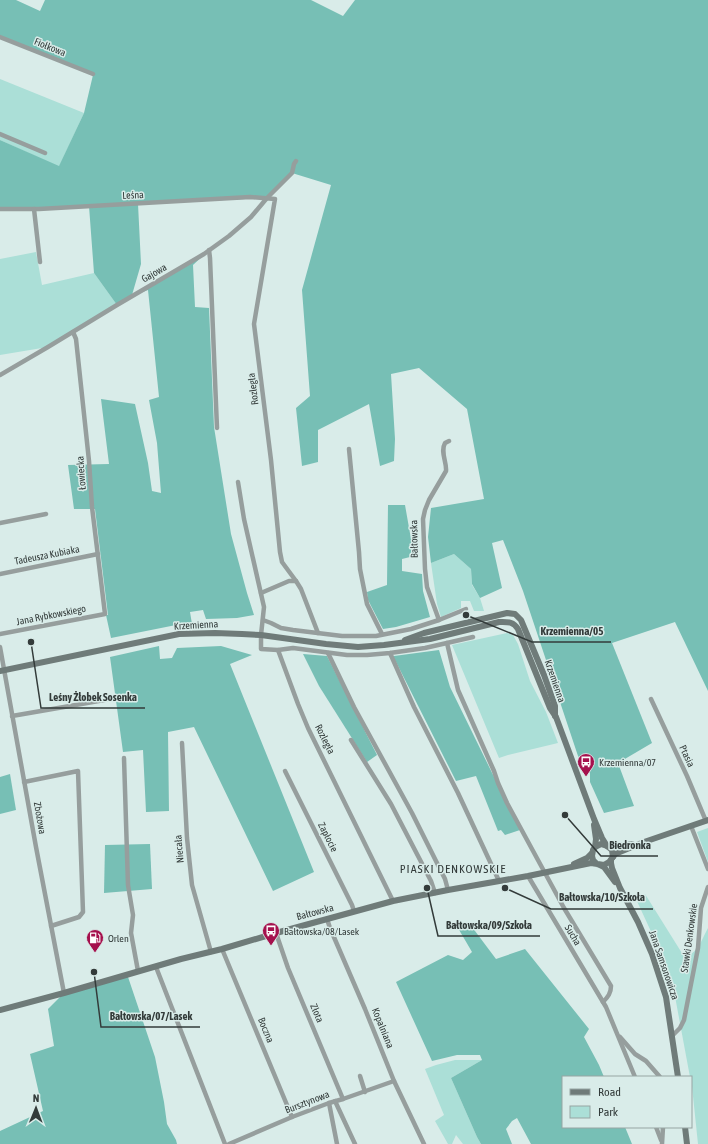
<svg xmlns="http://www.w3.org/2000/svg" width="708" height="1144" font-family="'Asap Condensed',sans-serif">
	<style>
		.green { fill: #abdfd7 }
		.forest { fill: #77bfb5 }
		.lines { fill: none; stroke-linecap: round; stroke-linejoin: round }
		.street { stroke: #969e9d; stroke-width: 4.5 }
		.secondary { stroke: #6f7b79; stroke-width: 6 }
		.labels { text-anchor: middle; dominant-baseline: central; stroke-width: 3; stroke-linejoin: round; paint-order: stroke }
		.street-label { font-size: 10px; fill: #333b3a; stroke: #d9ece9 }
		.poi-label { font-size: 10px; fill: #333b3a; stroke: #d9ece9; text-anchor: start }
		.quarter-label { font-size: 12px; letter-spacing: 1px; fill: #333b3a; stroke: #d9ece9 }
		.leader { fill: none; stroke: #333b3a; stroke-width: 1.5 }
		.callout-dot { fill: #333b3a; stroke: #d9ece9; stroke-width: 1.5 }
		.callout-label { font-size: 11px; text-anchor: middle; font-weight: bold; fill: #333b3a; stroke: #d9ece9; stroke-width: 3; stroke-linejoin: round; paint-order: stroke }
	</style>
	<rect width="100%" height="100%" fill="#d9ece9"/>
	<g class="green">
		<path d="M0,79L84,113L59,167L0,140Z"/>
		<path d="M36,252L42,285L94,273L117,305L48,347L0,355V259Z"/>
		<path d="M454,554L471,569L472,585L480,598L484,611H474L470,601H461V608L441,617L437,604L431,563Z"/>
		<path d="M507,633L513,635L518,644L530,681L546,712L558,743L508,755L499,758L452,645Z"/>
		<path d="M708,828V862L697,832Z"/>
		<path d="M645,894L685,958C700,949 700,943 708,928V1144H698L691,1077H690L674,991L654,938L636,899Z"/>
		<path d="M455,1060H482L451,1078L477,1137L481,1144H463L456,1135L452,1144H448L435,1121L444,1115L425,1069L436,1065Z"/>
	</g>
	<g class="forest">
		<path d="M0,0H16L40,11L45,0H311L343,16L355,0H708V691L675,622L612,643L652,743L618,763L634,806L604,813L590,782V773L578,756L523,591L503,540L492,543L502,588L480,598L472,584L471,569L454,554L431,563L428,537L431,508L484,499L467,409L419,368L391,374L395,439L394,461L380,466L369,404L318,430V462L302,466L296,408L310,396L302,290L331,185L292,173L267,198L138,204L141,264L132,295L209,250L193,265L195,307L209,308L214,427L231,534L247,593L254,615L237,618L206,619L203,610L190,612L192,624H181L111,638L106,615H108L95,509H74L68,465L109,464L101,399L135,404L148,463L152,491L161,493L157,443L149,400L159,397L148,290L132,296L117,305L94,273L89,206L0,209V140L59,166L84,113L93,75L0,37Z"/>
		<path d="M388,505H405L414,556L402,559V571L422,574L423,591L430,617L396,627L383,629L368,600L367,592L387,585Z"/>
		<path d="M159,646L160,659L172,658L177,648L221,646L252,655L230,664L314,872L273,891L194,727L168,732L169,811L146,812L143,750L123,752L110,657Z"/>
		<path d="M439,650L450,687L520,830L505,835L501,830L498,831L476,776L456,781L394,658V656Z"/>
		<path d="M303,654L327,656L377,755L367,762L319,686Z"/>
		<path d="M10,774L16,810L0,814V777Z"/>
		<path d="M150,844L152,889L104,893L105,845Z"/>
		<path d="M469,923L496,959L525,949L589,1029L584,1037L599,1065L604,1077H563V1127H625L632,1144H531L517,1118L512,1121L506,1129L512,1144H481L477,1137L451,1078L482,1060L480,1055H457L432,1061L396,982L448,955L463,960L472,952L458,928Z"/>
		<path d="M127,974L155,1057L164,1102L167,1124L176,1140L177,1144H0V1131L43,1111L30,1054L54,1046L48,1009L64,993Z"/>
	</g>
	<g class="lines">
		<g class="street">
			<path d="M0,37L93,74"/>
			<path d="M0,134L45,153"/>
			<path d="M0,209H39L250,197L275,199L254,324L271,460L280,552L282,562L296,581L301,589L318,633"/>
			<path d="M34,209L40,262"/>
			<path d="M209,250L210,258L217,428"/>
			<path d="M0,375L48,347L117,305L204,254L229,236L251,217L267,198L292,173L294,164L296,161"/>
			<path d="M349,449L359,552L360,569L367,604L382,634"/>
			<path d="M238,482L244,519L264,607L261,635V649L278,650L293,648L347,655H367L390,653L425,648L473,637"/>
			<path d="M0,523L46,514"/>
			<path d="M0,574L98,554"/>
			<path d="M261,593L289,581H296"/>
			<path d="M263,620L271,623L281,628L293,630L342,636H376L411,629L439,620L466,609"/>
			<path d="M439,620L427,587L425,569L423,519L425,510L429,500L446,471C447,462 440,452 445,443L449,441"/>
			<path d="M0,634L105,614L92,507L89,461L76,339L73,332"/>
			<path d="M447,643L458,690L494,771L498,783L507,803L564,908L611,986C611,993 608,997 603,1002"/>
			<path d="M0,647L36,847L64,993"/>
			<path d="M278,650L298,704L308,728L393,901"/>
			<path d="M328,653L354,707L412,813L445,879L448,890"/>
			<path d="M390,653L414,707L458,793L499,881"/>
			<path d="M651,699L687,776L706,821"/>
			<path d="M12,716L116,698"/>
			<path d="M351,740L391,804L431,881L435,893"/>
			<path d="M182,743L187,838L192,885L211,952"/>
			<path d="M124,758L128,885L133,915L131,933L138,971"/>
			<path d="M285,771L352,905L354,911"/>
			<path d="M24,782L78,771L83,912L79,917L51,926"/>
			<path d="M691,826L708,869"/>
			<path d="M528,876L606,1007L635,1077"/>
			<path d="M327,919L330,928L365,1009L394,1081L424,1144"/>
			<path d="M276,933L288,968L343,1099"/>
			<path d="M222,949L292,1117"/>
			<path d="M156,967L225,1144"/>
			<path d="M672,1036L680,1028L684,1020L698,948L701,908L708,887"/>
			<path d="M620,1037L635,1054L646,1061L660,1077"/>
			<path d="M360,1076L365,1092"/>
			<path d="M335,1101L355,1144"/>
			<path d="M329,1103L337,1144"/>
			<path d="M656,1127L661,1140"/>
			<path d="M229,1144L292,1117L329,1103L343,1099L394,1081"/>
			<path d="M662,1144L663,1127"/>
		</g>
		<g class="secondary">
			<path d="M405,640L424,633L507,613L515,614L521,620L544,675L555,706V716"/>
			<path d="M0,671L179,634L215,633L242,634L261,635L326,644L358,647L384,645L430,639L499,622C507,622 513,621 518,629L550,708L556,717L594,819L602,838L607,846"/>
			<path d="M594,825L596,839L595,847"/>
			<path d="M610,847L632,844"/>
			<path d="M613,857L615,854L644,842L708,820"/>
			<path d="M611,860V863L612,868L620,888L638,922L652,954L666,997L678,1077"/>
			<path d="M574,864L587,858L592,853"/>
			<path d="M600,865L604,867L615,882"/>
			<path d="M0,1010L64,993L181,959L222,949L276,933L393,901L448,890L528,876L591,863L604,865L609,862L613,857L612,850L607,846L601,844L595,847L593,850L592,856L593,860L597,864"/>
			<path d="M685,1127L687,1144"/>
		</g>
	</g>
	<defs>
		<symbol id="bus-pin" viewBox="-11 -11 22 30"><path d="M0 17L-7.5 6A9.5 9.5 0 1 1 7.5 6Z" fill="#a5104d" stroke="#d9ece9"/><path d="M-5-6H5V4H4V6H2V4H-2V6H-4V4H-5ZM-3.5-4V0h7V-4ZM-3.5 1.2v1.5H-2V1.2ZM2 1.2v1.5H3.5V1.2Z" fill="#fff"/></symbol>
		<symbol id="fuel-pin" viewBox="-11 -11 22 30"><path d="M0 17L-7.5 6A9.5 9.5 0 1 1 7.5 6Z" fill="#a5104d" stroke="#d9ece9"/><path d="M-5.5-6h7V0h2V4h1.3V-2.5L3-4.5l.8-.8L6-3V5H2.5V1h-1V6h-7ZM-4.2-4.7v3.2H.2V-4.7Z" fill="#fff"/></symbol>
	</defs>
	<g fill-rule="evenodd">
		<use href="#bus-pin" x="576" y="752" width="20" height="27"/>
		<use href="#bus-pin" x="261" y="921" width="20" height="27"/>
		<use href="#fuel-pin" x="85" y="928" width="20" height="27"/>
	</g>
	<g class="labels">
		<g class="street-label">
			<text transform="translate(50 47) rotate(22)">Fiołkowa</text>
			<text transform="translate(133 195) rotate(-3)">Leśna</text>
			<text transform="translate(154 273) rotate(-30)">Gajowa</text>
			<text transform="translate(253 389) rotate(-97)">Rozległa</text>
			<text transform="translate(81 473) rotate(-94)">Łowiecka</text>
			<text transform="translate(414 539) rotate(-91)">Bałtowska</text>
			<text transform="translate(47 555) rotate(-11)">Tadeusza Kubiaka</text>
			<text transform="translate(51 615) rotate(-11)">Jana Rybkowskiego</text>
			<text transform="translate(196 625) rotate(-3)">Krzemienna</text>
			<text transform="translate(555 681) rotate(71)">Krzemienna</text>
			<text transform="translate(325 739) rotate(63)">Rozległa</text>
			<text transform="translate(687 756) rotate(65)">Ptasia</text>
			<text transform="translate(40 818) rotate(80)">Zbożowa</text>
			<text transform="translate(328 837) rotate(63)">Zapłocie</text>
			<text transform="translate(179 849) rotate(-95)">Niecała</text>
			<text transform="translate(315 912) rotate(-15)">Bałtowska</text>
			<text transform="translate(573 935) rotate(59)">Sucha</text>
			<text transform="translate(689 938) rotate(-82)">Stawki Denkowskie</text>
			<text transform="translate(664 965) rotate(71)">Jana Samsonowicza</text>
			<text transform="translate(317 1013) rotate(67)">Złota</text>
			<text transform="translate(383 1028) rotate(68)">Kopalniana</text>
			<text transform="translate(266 1030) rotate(67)">Boczna</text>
			<text transform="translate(307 1102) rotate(-21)">Bursztynowa</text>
		</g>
		<g class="poi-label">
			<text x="599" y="762">Krzemienna/07</text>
			<text x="284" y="931">Bałtowska/08/Lasek</text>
			<text x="108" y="938">Orlen</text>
		</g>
		<g class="quarter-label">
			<text x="453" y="869">PIASKI DENKOWSKIE</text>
		</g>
	</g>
	<path class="leader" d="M466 615L532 642H611M31 642L41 708H145M565 815L601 856H658M505 888L551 909H653M427 888L438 936H540M94 972L101 1027H200"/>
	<g class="callout-dot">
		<circle cx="466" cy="615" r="4"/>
		<circle cx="31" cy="642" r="4"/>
		<circle cx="565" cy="815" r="4"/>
		<circle cx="505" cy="888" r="4"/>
		<circle cx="427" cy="888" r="4"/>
		<circle cx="94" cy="972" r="4"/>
	</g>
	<g class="callout-label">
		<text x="572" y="635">Krzemienna/05</text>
		<text x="93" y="701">Leśny Żłobek Sosenka</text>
		<text x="630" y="849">Biedronka</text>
		<text x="602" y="901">Bałtowska/10/Szkoła</text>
		<text x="489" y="929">Bałtowska/09/Szkoła</text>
		<text x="151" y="1020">Bałtowska/07/Lasek</text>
	</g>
	<rect x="562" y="1076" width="130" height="52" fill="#d9ece9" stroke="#97a5a3"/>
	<rect x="570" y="1089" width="20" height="6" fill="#6f7b79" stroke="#97a5a3"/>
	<text x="598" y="1096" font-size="12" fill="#333b3a">Road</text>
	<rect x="570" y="1106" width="20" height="12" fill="#abdfd7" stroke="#97a5a3"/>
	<text x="598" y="1116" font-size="12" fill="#333b3a">Park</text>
	<g transform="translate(36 1108) rotate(1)" stroke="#d9ece9" stroke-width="3" paint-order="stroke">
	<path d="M0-3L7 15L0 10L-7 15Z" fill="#333b3a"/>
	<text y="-6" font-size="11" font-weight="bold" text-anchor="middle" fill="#333b3a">N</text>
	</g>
</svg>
